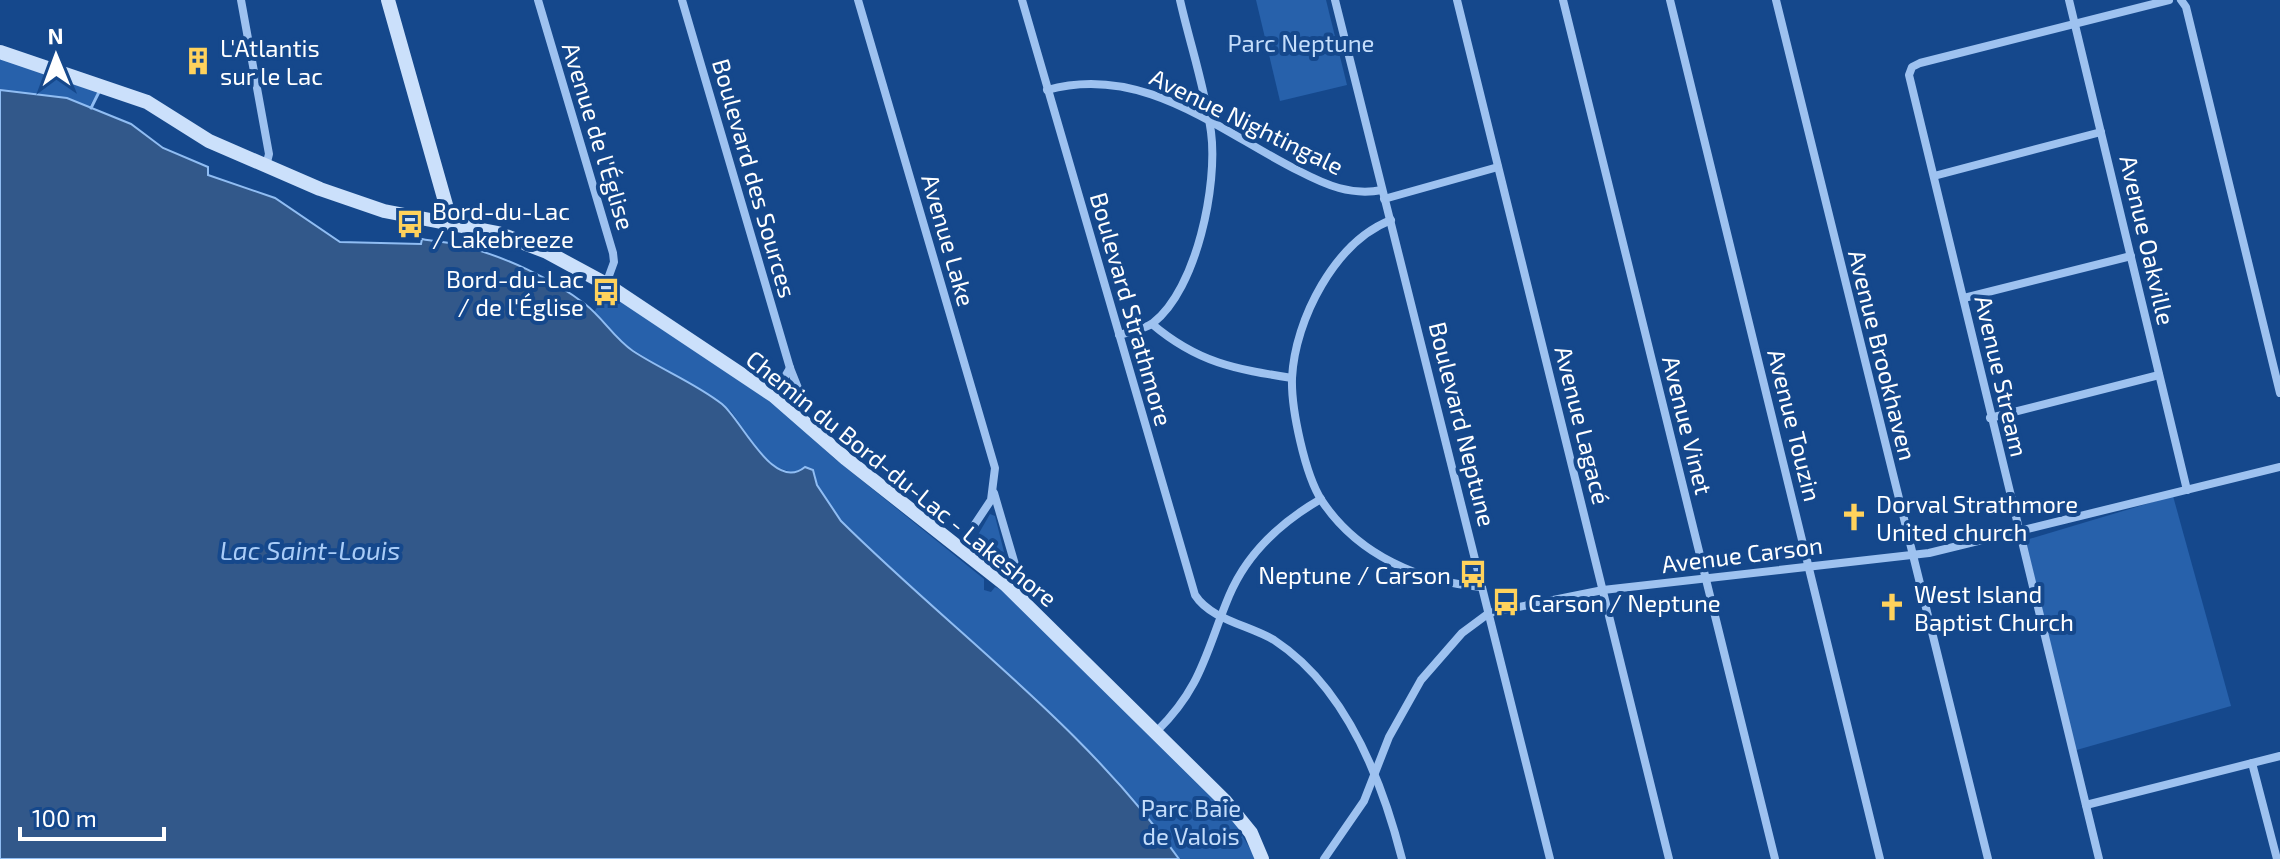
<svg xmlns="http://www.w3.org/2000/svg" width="2280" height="859" font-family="'Exo 2',sans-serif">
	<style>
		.green { fill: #2761ab }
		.water { fill: #32588a; stroke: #90bdf3; stroke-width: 2 }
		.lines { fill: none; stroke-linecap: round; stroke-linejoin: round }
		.stream { stroke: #90bdf3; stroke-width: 3 }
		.street { stroke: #9ec2f0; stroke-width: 8 }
		.secondary { stroke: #cbe0fb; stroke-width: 14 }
		.labels { text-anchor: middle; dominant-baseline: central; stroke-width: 8; stroke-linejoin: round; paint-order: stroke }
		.park-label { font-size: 24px; fill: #c4ddfb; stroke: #15488c }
		.poi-label { font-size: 24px; fill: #fff; stroke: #15488c; text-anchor: start }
		.street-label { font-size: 24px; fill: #fff; stroke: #15488c }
		.water-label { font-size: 26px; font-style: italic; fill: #a9ccf7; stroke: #15488c }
	</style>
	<rect width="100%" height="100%" fill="#15488c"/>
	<g class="green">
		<path d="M1256,0H1326L1347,85L1280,101Z"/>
		<path d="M0,58L98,92L89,107L67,98L0,90Z"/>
		<path d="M607,292L777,406L834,458L984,579V590L991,592L995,587L1004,591L1166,748L1232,818L1256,859H1179C1086,727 954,633 841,521L817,485L815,474L805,467L797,474L776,467L763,457L731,411L619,341L594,312Z"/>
		<path d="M2173,496L2231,706L2073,751L2026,540Z"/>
		<path d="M990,514L995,516L1010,576L971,547Z"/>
	</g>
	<path class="water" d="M0,90L67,98L131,124L163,148L208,167V175L275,198L340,242L421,244L422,239C435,242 451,242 464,246C505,257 551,278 585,304C603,318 614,338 633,351C662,370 695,383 722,404C742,420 773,493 805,467L813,470L817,485L841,521C955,634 1086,727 1179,859H0Z"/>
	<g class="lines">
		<path class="stream" d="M91,108L99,92"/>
		<g class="street">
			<path d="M241,0L269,154L266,166"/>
			<path d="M538,0L613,253L614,262L606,284"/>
			<path d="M682,0L790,368L804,403L799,417"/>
			<path d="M858,0L995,468L991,500L959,548"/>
			<path d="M1022,0L1195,595C1211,620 1249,625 1274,640C1346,687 1382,780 1402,859"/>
			<path d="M1335,0L1550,859"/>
			<path d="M1457,0L1669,859"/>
			<path d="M1563,0L1775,859"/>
			<path d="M1670,0L1880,859"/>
			<path d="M1776,0L1988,859"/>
			<path d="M2069,0L2187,490"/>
			<path d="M2181,0L2186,7L2280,393"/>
			<path d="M1047,90C1143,63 1219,131 1299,171C1326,185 1351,196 1382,190"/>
			<path d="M1934,176L2101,132"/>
			<path d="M1384,199L1498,167"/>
			<path d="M1391,220C1335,242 1295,319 1292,378C1291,409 1305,475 1322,501C1358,555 1420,582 1482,587"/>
			<path d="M1964,298L2131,256"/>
			<path d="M1152,324C1198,363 1235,369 1292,378"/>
			<path d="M1119,335C1129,332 1145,329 1153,323C1197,289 1218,184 1211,132C1205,88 1190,44 1180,0"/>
			<path d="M774,396L790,368"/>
			<path d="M1990,418L2159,375"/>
			<path d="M994,493L1026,602"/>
			<path d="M1157,731C1202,687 1206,651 1229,596C1247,553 1281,522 1321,499"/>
			<path d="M2252,763L2277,859"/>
			<path d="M2086,805L2280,756"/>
			<path d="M1324,859L1364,801L1389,737L1421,680L1462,633L1489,613L1603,590L1929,553L2280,467"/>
			<path d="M2099,859L1909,75L1912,67L1920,63L2169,0"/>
		</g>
		<g class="secondary">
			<path d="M388,0L446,205L445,222"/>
			<path d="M0,52L147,102L209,141L320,189L384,211L498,233L547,252L606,284L774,396L845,458L1006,585L1225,801L1251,833L1262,859"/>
		</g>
	</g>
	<defs>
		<symbol id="building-bare" viewBox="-9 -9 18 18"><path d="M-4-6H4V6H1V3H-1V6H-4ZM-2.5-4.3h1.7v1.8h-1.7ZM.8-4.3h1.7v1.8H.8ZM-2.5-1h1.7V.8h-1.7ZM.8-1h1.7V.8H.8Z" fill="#ffd25c" stroke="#15488c" stroke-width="2.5" paint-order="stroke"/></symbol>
		<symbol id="bus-bare" viewBox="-9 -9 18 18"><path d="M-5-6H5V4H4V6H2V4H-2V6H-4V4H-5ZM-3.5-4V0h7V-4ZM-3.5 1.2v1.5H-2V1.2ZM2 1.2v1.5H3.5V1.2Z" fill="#ffd25c" stroke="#15488c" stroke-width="2.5" paint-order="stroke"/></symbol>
		<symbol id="church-bare" viewBox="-9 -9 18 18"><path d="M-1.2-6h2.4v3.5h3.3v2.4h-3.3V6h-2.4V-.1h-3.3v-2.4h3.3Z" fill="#ffd25c" stroke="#15488c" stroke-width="2.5" paint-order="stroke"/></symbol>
	</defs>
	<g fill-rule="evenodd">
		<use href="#building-bare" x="178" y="41" width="40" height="40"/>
		<use href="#bus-bare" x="390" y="204" width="40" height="40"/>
		<use href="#bus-bare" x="586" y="272" width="40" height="40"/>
		<use href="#church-bare" x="1834" y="497" width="40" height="40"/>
		<use href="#bus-bare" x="1453" y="554" width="40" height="40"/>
		<use href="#bus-bare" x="1486" y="582" width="40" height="40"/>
		<use href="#church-bare" x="1872" y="587" width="40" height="40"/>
	</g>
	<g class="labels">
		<g class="park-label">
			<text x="1301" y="42">Parc Neptune</text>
			<text x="1191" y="807">Parc Baie<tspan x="1191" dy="28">de Valois</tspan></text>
		</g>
		<g class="poi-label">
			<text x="220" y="47">L'Atlantis<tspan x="220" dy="28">sur le Lac</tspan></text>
			<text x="432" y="210">Bord-du-Lac<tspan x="432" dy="28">/ Lakebreeze</tspan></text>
			<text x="584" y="278" text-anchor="end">Bord-du-Lac<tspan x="584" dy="28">/ de l'Église</tspan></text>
			<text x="1876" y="503">Dorval Strathmore<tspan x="1876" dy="28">United church</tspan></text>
			<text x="1451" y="574" text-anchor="end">Neptune / Carson</text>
			<text x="1914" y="593">West Island<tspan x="1914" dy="28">Baptist Church</tspan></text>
			<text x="1528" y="602">Carson / Neptune</text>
		</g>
		<g class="street-label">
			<text transform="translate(1247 121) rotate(26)">Avenue Nightingale</text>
			<text transform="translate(599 136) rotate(73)">Avenue de l'Église</text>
			<text transform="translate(755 178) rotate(74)">Boulevard des Sources</text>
			<text transform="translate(949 240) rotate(74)">Avenue Lake</text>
			<text transform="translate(2148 240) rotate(77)">Avenue Oakville</text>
			<text transform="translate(1132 309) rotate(74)">Boulevard Strathmore</text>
			<text transform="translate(1883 355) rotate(76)">Avenue Brookhaven</text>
			<text transform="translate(2002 376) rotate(77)">Avenue Stream</text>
			<text transform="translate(1463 424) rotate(76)">Boulevard Neptune</text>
			<text transform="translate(1583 425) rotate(76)">Avenue Lagacé</text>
			<text transform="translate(1688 425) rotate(76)">Avenue Vinet</text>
			<text transform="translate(1795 425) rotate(76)">Avenue Touzin</text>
			<text transform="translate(902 478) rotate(39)">Chemin du Bord-du-Lac - Lakeshore</text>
			<text transform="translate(1742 554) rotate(-7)">Avenue Carson</text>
		</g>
		<g class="water-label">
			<text x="310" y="549">Lac Saint-Louis</text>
		</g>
	</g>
	<g transform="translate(56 56) rotate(359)" stroke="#15488c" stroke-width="6" paint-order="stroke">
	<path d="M0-6L14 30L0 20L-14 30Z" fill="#ffffff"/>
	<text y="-12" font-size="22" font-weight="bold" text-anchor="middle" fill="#ffffff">N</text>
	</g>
	<path d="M20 827v12h144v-12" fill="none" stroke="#ffffff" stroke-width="4"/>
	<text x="32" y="827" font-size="24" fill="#ffffff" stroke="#15488c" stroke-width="6" paint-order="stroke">100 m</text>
</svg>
